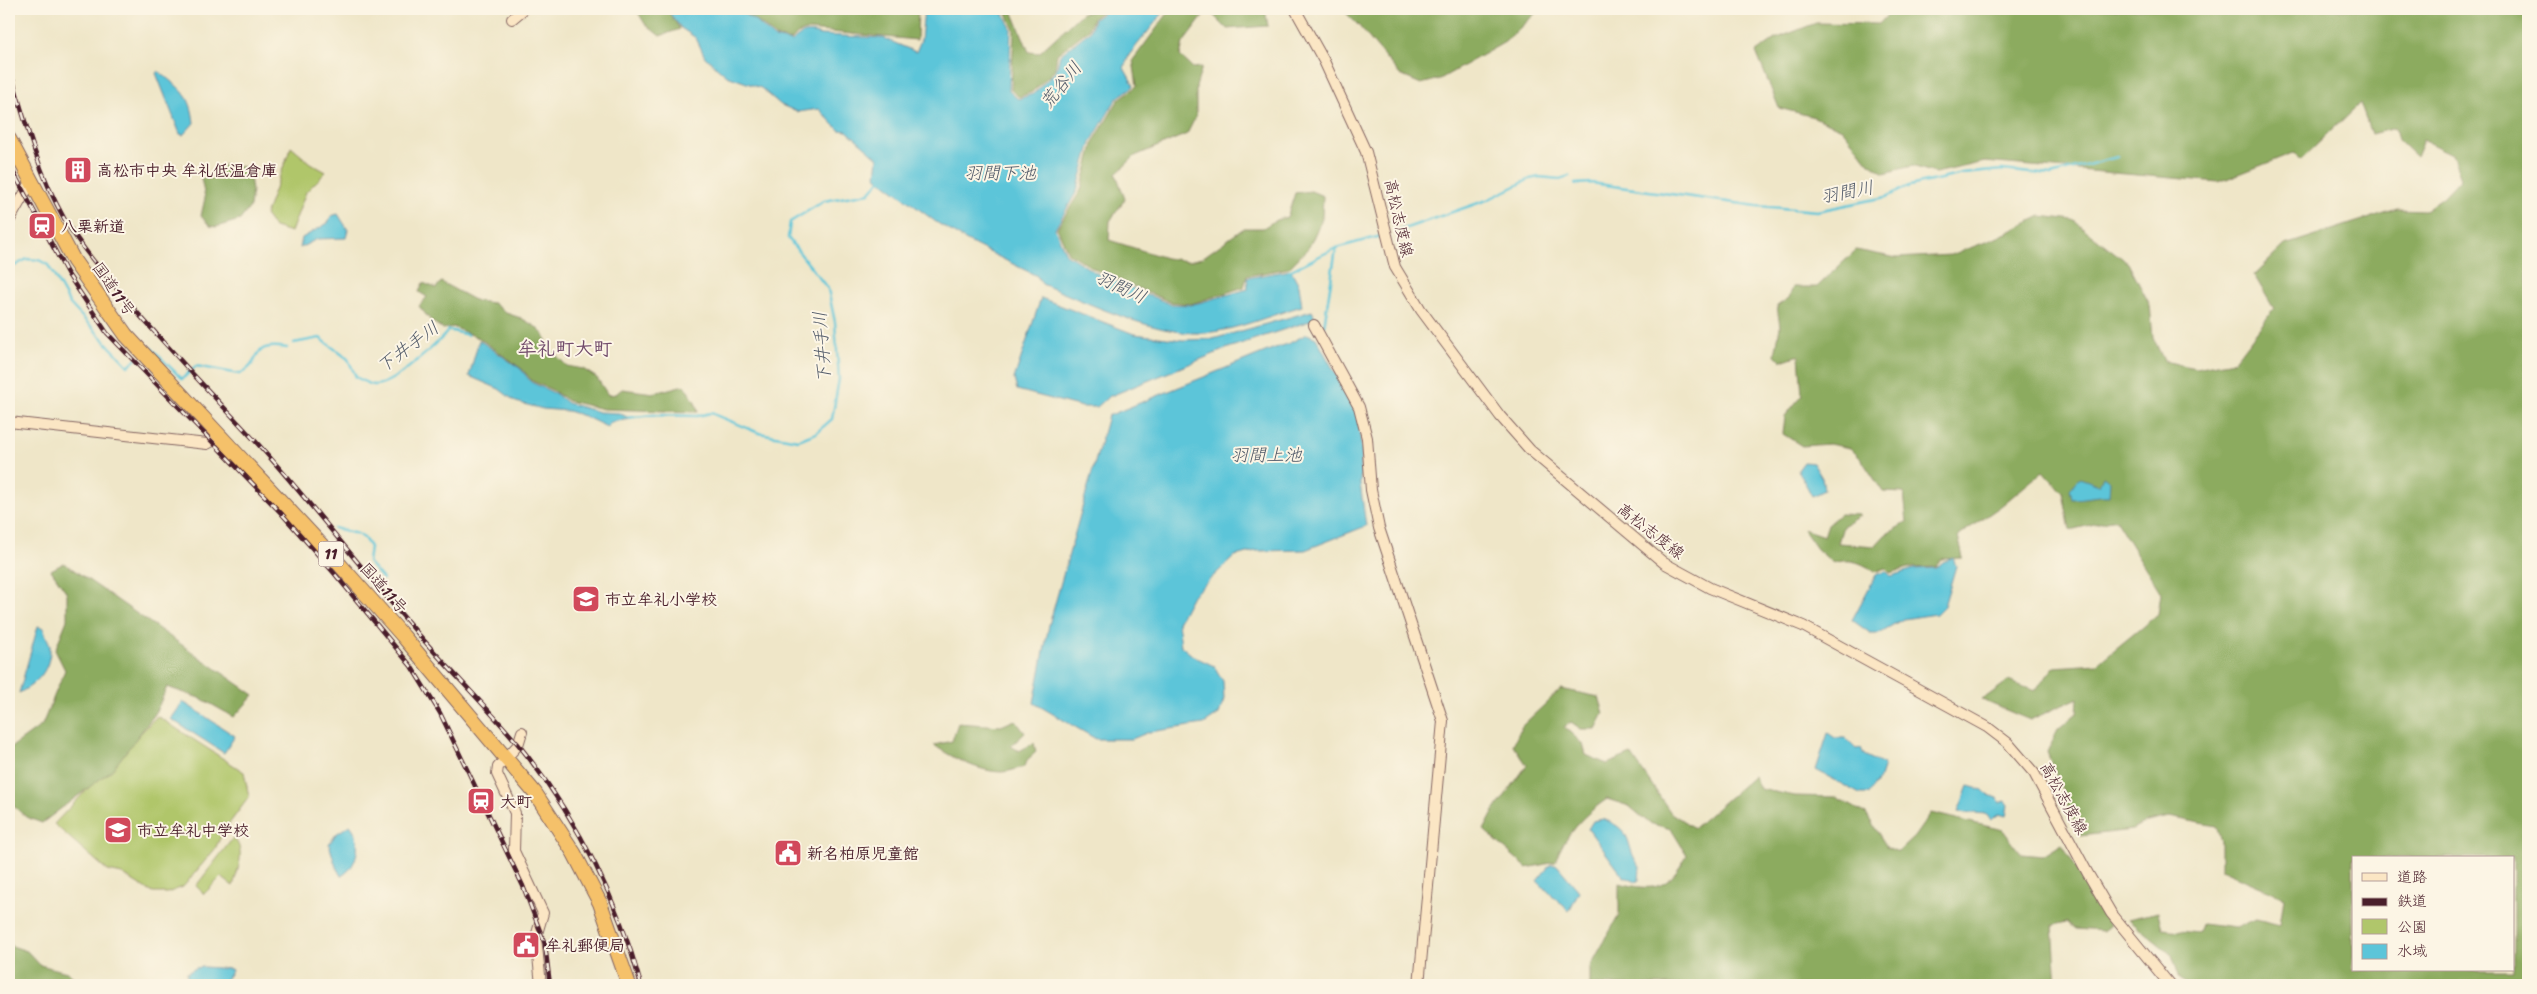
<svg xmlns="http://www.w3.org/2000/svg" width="2537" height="994" font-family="Sriracha,'Klee One',sans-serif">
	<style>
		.green { fill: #b0c66b; stroke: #7d724b }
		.forest { fill: #8cab5f; stroke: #6b6545; fill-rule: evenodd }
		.water { fill: #5cc5d9; stroke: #537282 }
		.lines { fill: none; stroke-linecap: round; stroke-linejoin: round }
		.stream { stroke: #5cc5d9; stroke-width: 2.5 }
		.secondary-casing { stroke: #846562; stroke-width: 12 }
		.highway-casing { stroke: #846562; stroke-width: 16 }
		.secondary { stroke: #fbe6c4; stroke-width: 10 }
		.highway { stroke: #f5c16b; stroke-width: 14 }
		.rail-casing { stroke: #4a1f2b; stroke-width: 4.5 }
		.rail { stroke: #fcf5e5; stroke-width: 2.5; stroke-dasharray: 8; stroke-linecap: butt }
		.labels { text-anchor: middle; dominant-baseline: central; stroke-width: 4; stroke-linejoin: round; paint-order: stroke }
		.shield { fill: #fcf5e5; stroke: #7f5f63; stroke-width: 1 }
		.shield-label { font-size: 15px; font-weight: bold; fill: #4a1f2b }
		.poi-label { font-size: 16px; font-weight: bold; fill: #4a1f2b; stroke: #fcf5e5; text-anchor: start }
		.street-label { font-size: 16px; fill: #4a1f2b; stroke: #fcf5e5 }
		.water-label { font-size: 18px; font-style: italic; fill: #505968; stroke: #fcf5e5 }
		.quarter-label { font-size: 19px; font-weight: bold; fill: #724c6c; stroke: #fcf5e5 }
	</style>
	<rect width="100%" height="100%" fill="#fcf5e5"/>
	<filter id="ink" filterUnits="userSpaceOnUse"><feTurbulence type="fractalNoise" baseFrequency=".02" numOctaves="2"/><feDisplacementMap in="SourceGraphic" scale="10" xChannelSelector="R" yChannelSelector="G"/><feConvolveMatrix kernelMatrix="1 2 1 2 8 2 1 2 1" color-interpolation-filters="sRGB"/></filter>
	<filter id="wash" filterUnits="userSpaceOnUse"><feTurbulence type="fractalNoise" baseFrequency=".0096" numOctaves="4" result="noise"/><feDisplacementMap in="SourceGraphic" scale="20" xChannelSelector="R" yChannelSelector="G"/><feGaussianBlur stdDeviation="1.12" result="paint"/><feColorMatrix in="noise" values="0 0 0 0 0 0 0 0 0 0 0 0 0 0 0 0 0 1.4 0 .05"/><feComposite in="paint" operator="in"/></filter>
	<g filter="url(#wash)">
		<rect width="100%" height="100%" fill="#efe6c8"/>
		<g class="green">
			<path d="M291,147L310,163L326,172L306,192L291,232L274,227L265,215Z"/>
			<path d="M157,716L244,772L249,797L223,832L215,849L183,887L167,893H153L122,874L108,871L54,824Z"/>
			<path d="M233,838C247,849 237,872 233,886L221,877L204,894L196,886Z"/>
		</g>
		<g class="forest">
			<path d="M636,9H667L680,29L660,36L645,24Z"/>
			<path d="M737,9H796L810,15L823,9H918L917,40L809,30L797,34L791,41L775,37L762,25Z"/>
			<path d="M1005,9H1014L1013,13L1029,52L1039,53L1082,13L1105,9L1093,18L1088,30L1057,54L1055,70L1032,92L1019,97L1011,90L1014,30Z"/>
			<path d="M1171,9H1265L1268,26L1227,29L1208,10L1183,43L1180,56L1193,68L1202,67L1196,87V116L1187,134L1135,156L1116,174L1125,199L1110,221L1109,240L1166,258L1188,261L1202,258L1244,228H1263L1276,220L1287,217L1295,193L1311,191L1323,196L1322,219L1309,247L1289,268L1247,276L1244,287L1191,304L1170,302L1098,271L1068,253L1057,228L1081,190L1094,141L1119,99L1137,86L1133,60Z"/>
			<path d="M1336,9H1540L1505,42L1440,79L1421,84L1400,75L1359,26L1343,10Z"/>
			<path d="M1893,9H2528V985H2187L2180,979L2172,955L2128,919L2158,912L2162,929L2198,933L2201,924L2236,928L2256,919L2280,925L2284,897L2221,870V841L2216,826L2169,817L2147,822L2132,830L2080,836L2047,752L2058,729L2077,713L2078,698L2030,720L1982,700L2008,681L2035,691L2054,667L2097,664L2158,614L2161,593L2115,519L2070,530L2063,493L2043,471L2001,506L1958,536L1963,558L1941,559L1935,567L1908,568L1890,573L1885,568L1875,572C1861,562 1850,558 1833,563L1817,549L1803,529L1824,536L1828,524L1840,514L1861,515L1843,526L1838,543L1875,546L1885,535L1907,522L1904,493L1883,492L1861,459L1850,448L1829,444L1802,446L1783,434L1785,416L1802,395L1799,355L1781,361L1775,355L1780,327L1777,306L1789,298L1793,287H1817L1856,250L1897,258L1951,255L1994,239L2041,216L2073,220L2128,263L2150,305L2153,337L2164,361L2195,368L2234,361L2274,309L2254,275L2285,245L2397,209L2425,210L2443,197L2461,178L2452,154L2423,140L2416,157L2398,140L2395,128L2371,134L2360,103L2301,160L2295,152L2219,182L1985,162L1935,173L1912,166L1884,173L1869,163L1842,129L1814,117L1779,108L1756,52L1775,39L1816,23L1879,24ZM2353,858H2513V970H2353Z"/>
			<path d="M224,164L249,168L252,191L250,207L240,220L216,227L210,226L201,216L205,198L201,178H211Z"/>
			<path d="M441,282L476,301L493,303L506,313L521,318L536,327L544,335L549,348L567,366L583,369L597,378L608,395L616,394L622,389L654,393L684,385L695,402L698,412L603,409L568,401L552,390L532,381L522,369L479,338L453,327L443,329L431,321L419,306L427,297L419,292L423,283L436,288Z"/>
			<path d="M64,563L254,695L234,717L202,699L167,687L155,714L112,770L42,823L26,817L9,802V749L42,725L65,670L55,650L67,620V593L51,570Z"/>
			<path d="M1561,689L1599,697L1604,713L1596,729H1581L1571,722L1564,727L1583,744L1586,755L1607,764L1631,754L1671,813L1694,828L1754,776L1760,789L1795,796L1836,797L1866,814L1887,847L1898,852L1914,837L1931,813L2003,830L2021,854L2043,856L2062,844L2110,925L2103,931L2075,929L2067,922L2053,925L2057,985H1590V967L1619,915V883C1657,892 1668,889 1687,855L1671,829L1649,823L1629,806L1607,799C1582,816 1565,834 1555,862L1527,868L1484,830L1494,811L1527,765L1513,745L1522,726Z"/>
			<path d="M1015,720L1025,733L1011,746L1019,751L1034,743L1036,752L1027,760L1025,767C1018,768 1009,772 1002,772C980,772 952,758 934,745L952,741L958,723L1001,726Z"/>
			<path d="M9,945L27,951L40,965L67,972L83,985H9Z"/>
		</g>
		<g class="water">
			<path d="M735,9L756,21L774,38L792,42C800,33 809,30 820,35L883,38L916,52L921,40L924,9H1001L1011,28L1009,91L1018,99L1033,94L1056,71L1060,55L1090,31L1094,19L1108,9H1166L1129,55L1124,68L1134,86L1117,98L1091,142L1077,191L1055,229L1066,254L1096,273L1170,304L1191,305L1248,289L1247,278L1291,270L1299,285L1302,306C1270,315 1236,331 1202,333C1154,335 1086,302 1042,284L1037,276L967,241L936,222L876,177L878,158L847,131L839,130L819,109L798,112L781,105L761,88L727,76L705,57L696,38L681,28L667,10Z"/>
			<path d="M158,71C180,89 191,93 194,123L183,135L180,134L156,73Z"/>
			<path d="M338,214L348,230L346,238L317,239L300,248L302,238L328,223L331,216Z"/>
			<path d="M1041,298L1134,334L1183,340L1213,339L1312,311L1316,319L1231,347L1108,397L1097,407H1082L1017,390L1014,379Z"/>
			<path d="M1307,334L1316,338L1357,412L1362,451L1360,483L1366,526L1305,550L1256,551L1235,556L1191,597L1178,622L1181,646L1193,656L1214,666L1223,681L1224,699L1219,714L1204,724L1149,732L1132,739H1096L1034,703L1049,625L1108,416L1275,348L1288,344Z"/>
			<path d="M479,340L521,369L531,382L556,394L567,403L599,412L619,413L631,419L611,422L607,427L584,416L568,411L543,409L516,402L499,389L469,376Z"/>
			<path d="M1804,462L1813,463L1822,478L1824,490L1812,496L1798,470Z"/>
			<path d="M2103,476L2110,481L2109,496C2096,495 2085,499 2072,499L2070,489L2080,478L2099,485Z"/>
			<path d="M1953,558L1956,566L1944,606L1936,614L1903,619L1879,633H1870L1852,620L1876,575L1886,571L1891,576L1914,569L1936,568L1943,562Z"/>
			<path d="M38,626L44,628C44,635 49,640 50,646C51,669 38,683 19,693Z"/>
			<path d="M183,702L235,736L224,753L171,719Z"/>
			<path d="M1828,733L1835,738H1845L1856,749L1861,748L1864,755L1884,765L1880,777L1868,794H1860L1816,770Z"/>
			<path d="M1968,786L1983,790L1988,795L1998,798L2000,803L2005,801L2008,805L2006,816L1999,814L1991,820L1987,814L1958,812Z"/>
			<path d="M1603,819C1637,832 1623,845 1640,867L1639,880L1636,882L1623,876L1588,829L1593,821Z"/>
			<path d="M350,825C363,839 358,868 341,876L336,867L329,844L336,834Z"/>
			<path d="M1550,865H1557L1579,891L1569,911L1537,881Z"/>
			<path d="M204,967L231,969L232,971L222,985H184L187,980V973L196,968Z"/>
		</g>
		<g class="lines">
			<g class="stream">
				<path d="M1575,184L1591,183L1757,206L1817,211L1886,197L1909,186L1963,174L2002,170L2051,175L2117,157"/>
				<path d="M1395,232L1487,200L1530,179L1539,177L1560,179L1569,176"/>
				<path d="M9,269L27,259L39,260L48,265L70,304L128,366L136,359"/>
				<path d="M1289,271L1336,248L1381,236"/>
				<path d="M1323,333L1336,248"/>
				<path d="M294,343L320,338L348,359L356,377C361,380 369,385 374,385C393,386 437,344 449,330L468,335"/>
				<path d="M151,348L182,379L196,366L239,374C265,363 247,341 287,348"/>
				<path d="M625,418L653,415L697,416L711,413L759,433L798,440L816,433L832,419L839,379L835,322L828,289L788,238L790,222L824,201L869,193L882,178"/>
				<path d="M334,528L357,534L364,538L370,547L368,562L383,579"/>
			</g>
		</g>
	</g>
	<g filter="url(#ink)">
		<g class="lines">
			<defs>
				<g id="secondary">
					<path d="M1295,9L1324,61L1366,152L1395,267L1421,310L1459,361L1500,416L1530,450L1664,563L1710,588L1803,626L1987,727L2008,743L2034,773L2087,872L2111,913L2170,985"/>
					<path d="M512,19L524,9"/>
					<path d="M9,221L31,182"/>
					<path d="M1314,325L1359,407L1367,438L1371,490L1379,528L1443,721L1419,985"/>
					<path d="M9,422L207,444L222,436"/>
					<path d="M522,732L518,745L498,767L497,774L515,813L514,851L543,913L536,937L541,985"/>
				</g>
				<path id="highway" d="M9,139L74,261L126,335L341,566L403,636L535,793L574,853L600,903L629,985"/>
			</defs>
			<use href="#secondary" class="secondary-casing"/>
			<use href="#highway" class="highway-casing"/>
			<use href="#secondary" class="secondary"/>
			<use href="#highway" class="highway"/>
			<defs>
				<g id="rail">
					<path d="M9,66C24,119 38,172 65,220C87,257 115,286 142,318C176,356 211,394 246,431C303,492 353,559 408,622C443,664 483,702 518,744C575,815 617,897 641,985"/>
					<path d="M9,164L67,273L107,333L281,513L334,573L411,666L440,713L523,886L545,944L550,985"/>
				</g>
			</defs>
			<use href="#rail" class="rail-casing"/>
			<use href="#rail" class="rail"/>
		</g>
	</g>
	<defs>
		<symbol id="building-square" viewBox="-11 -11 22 22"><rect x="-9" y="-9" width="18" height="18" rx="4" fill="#d1495b" stroke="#fcf5e5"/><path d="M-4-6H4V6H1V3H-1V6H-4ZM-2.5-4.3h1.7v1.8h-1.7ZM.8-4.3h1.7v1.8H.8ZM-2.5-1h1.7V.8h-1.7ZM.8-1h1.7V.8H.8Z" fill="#fff"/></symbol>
		<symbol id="station-square" viewBox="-11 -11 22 22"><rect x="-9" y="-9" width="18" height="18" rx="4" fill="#d1495b" stroke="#fcf5e5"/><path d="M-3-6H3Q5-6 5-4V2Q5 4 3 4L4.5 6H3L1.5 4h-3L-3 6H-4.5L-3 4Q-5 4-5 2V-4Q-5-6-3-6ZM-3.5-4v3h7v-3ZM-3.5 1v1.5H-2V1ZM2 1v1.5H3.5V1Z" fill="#fff"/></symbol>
		<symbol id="school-square" viewBox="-11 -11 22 22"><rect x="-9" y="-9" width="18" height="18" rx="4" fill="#d1495b" stroke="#fcf5e5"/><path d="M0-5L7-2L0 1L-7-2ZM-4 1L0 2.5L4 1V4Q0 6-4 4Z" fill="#fff"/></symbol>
		<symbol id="civic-square" viewBox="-11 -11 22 22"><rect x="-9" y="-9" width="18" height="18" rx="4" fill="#d1495b" stroke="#fcf5e5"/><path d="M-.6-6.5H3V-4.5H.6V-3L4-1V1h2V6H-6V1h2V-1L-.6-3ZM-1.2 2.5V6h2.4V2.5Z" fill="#fff"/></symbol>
	</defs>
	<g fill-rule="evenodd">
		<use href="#building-square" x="62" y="154" width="32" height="32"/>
		<use href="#station-square" x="26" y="210" width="32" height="32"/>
		<use href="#school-square" x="570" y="583" width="32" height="32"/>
		<use href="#station-square" x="465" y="785" width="32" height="32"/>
		<use href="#school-square" x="102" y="814" width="32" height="32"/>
		<use href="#civic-square" x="772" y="837" width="32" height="32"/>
		<use href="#civic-square" x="510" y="929" width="32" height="32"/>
	</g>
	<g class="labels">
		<rect class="shield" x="318.5" y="541.5" width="25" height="25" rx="4"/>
		<g class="shield-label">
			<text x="331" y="554">11</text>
		</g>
		<g class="poi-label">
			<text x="97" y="170">高松市中央 牟礼低温倉庫</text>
			<text x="61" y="226">八栗新道</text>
			<text x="605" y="599">市立牟礼小学校</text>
			<text x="500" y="801">大町</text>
			<text x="137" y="830">市立牟礼中学校</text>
			<text x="807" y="853">新名柏原児童館</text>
			<text x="545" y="945">牟礼郵便局</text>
		</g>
		<g class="street-label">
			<text transform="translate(1399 218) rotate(77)">高松志度線</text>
			<text transform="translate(114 289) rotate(55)">国道11号</text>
			<text transform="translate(1651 531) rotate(38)">高松志度線</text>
			<text transform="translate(384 588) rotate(48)">国道11号</text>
			<text transform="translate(2064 798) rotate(61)">高松志度線</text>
		</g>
		<g class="water-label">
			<text transform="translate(1061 85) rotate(-51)">荒谷川</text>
			<text x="1000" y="173">羽間下池</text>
			<text transform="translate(1847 192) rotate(-11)">羽間川</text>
			<text transform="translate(1121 287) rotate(25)">羽間川</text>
			<text transform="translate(408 347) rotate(-37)">下井手川</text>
			<text transform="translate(822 347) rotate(-94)">下井手川</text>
			<text x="1266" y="455">羽間上池</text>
		</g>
		<g class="quarter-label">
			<text x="565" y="348">牟礼町大町</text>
		</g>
	</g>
	<rect width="2537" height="994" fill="none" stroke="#fcf5e5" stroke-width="30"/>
	<rect x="2352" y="856" width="162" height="115" fill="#fcf5e5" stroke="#b59f9b"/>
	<rect x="2362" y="873" width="25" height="8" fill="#fbe6c4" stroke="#b59f9b"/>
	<text x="2397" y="882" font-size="15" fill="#4a1f2b">道路</text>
	<rect x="2362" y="898" width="25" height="8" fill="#4a1f2b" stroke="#b59f9b"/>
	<text x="2397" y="906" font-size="15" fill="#4a1f2b">鉄道</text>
	<rect x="2362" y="919" width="25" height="15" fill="#b0c66b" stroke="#b59f9b"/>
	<text x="2397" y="932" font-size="15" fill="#4a1f2b">公園</text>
	<rect x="2362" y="944" width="25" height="15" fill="#5cc5d9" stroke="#b59f9b"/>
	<text x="2397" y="956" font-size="15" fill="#4a1f2b">水域</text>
</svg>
